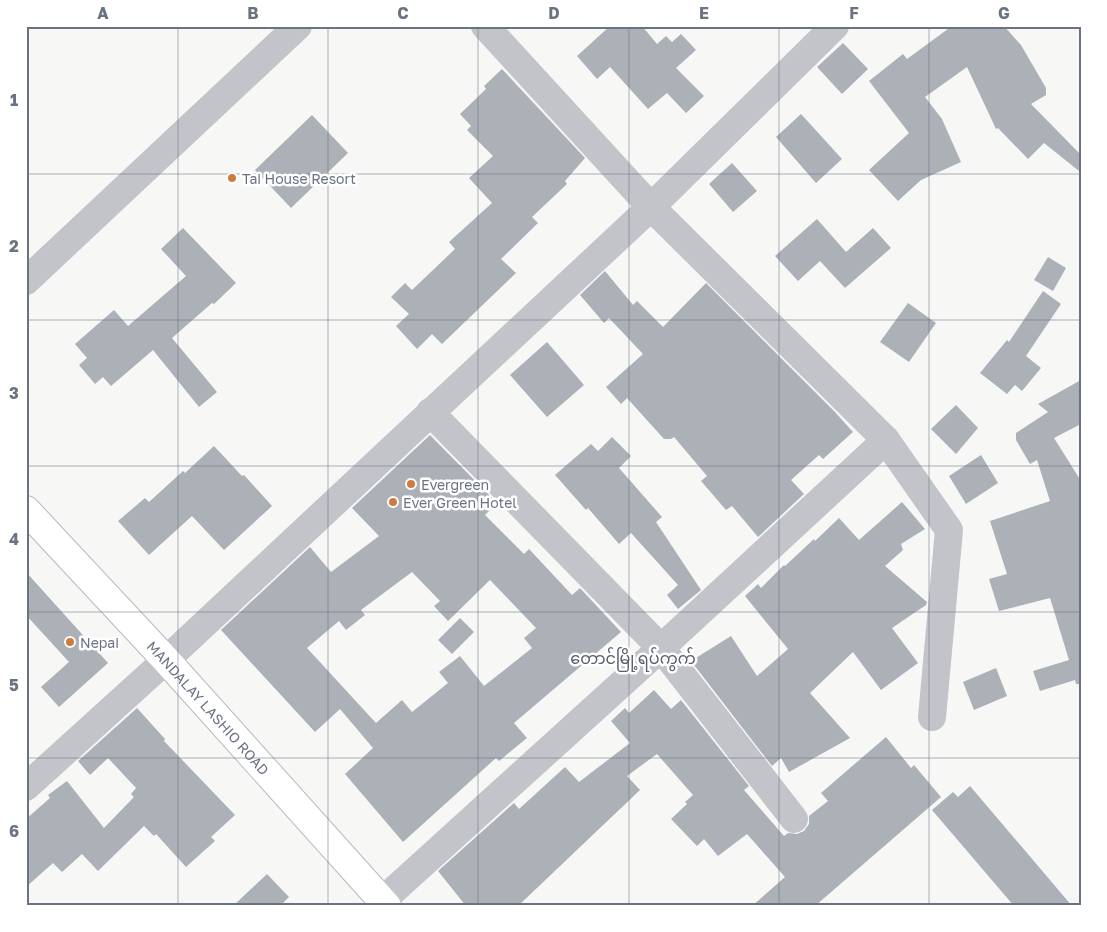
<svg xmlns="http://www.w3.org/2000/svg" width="1107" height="932" font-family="'Golos Text','Noto Sans Myanmar',sans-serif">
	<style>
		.building { fill: #acb0b7; fill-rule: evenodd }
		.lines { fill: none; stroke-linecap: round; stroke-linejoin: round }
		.trunk-casing { stroke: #b7b9bd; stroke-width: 30 }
		.minor { stroke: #c2c4c9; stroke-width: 28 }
		.trunk { stroke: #fff; stroke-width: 28 }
		.grid { fill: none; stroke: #6b7383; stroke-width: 1; stroke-opacity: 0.55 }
		.poi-dot { fill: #ce7b3f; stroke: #fff; stroke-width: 2 }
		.labels { text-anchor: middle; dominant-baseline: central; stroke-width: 5; stroke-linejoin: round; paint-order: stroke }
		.poi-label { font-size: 14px; fill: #6b7383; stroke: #fff; text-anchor: start }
		.street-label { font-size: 14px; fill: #6b7383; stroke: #fff }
		.quarter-label { font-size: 16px; fill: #585e69; stroke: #fff }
		.neatline { fill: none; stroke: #6b7383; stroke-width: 2 }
		.grid-label { font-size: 16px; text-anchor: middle; font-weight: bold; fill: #6b7383 }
	</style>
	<rect width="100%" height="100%" fill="#f7f8f6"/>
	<g class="building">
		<path d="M610,26H642L657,44L666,36L672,42L681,34L696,50L676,68L704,96L686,113L667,93L648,109L610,67L597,79L577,56Z"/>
		<path d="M952,26H1004L1021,45L1046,88V95L1031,104L1081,155V168L1079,171L1044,143L1028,159L998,128L996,129L967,67L925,97L942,119L961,162L921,180L898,201L869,170L909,133L869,81L903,54L907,59Z"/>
		<path d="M843,43L868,69L842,94L817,67Z"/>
		<path d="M502,69L585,158L565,181L567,184L532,217L538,223L501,259L516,273L442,344L432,334L417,349L396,326L409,314L391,297L405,283L412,290L455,249L449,242L492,203L469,178L493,156L467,130L471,126L460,114L486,89L484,86Z"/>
		<path d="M801,114L842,159L816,183L776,137Z"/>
		<path d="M312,115L348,153L291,208L255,170Z"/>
		<path d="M732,163L757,191L733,212L709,184Z"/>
		<path d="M817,219L846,252L873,228L891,248L845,288L820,261L798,281L775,256Z"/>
		<path d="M183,228L236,283L214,304L212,303L172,338L217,392L199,407L153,350L111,386L103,377L95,384L79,365L87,358L75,344L114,310L128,326L186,276L161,249Z"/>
		<path d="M1048,257L1066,268L1053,291L1034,280Z"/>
		<path d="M605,271L633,305L637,301L663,327L706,283L835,412L853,432L823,459L819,455L791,480L804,494L758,537L732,506L726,510L701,481L707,476L674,437L671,439H664L627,398L621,404L606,387L643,354L609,318L604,323L580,295Z"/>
		<path d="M1043,291L1061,304L1026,356L1041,368L1022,391L1015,385L1007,394L980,373L1007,340L1009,342Z"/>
		<path d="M908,303L936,323L909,362L880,342Z"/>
		<path d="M547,342L584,385L547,417L510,375Z"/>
		<path d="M1081,380V424L1054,438L1081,481V684H1076L1075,680L1040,691L1033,671L1069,660L1050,598L999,611L989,579L1007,574L990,521L1050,501L1037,460L1030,464L1016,440V433L1048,412L1038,404Z"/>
		<path d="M956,405L978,428L956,454L931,429Z"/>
		<path d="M430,435L497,503L485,515L524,554L529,549L572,595L580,588L621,632L514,723L527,738L499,761L496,758L403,842L345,774L373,748L340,709L315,732L221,630L310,547L331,572L379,536L352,508ZM412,572L440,601L434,606L448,621L490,580L536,628L524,638L532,648L484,686L460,656L439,672L448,683L412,712L402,700L376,723L307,648L339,621L346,630L365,615L361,610Z"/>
		<path d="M612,437L631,456L619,468L662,517L656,522L701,590L678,609L667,595L678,585L631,533L619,544L588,508L586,510L555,475L591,444L598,451Z"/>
		<path d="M214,446L242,476L244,475L272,506L224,550L192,516L149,555L118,521L145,498L149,502L183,471L185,473Z"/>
		<path d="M981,455L998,483L966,504L949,476Z"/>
		<path d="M902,502L925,529L901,544L903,550L885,566L927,602L926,605L892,628L918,663L881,690L853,652L810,693L850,738L789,772L781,758L772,766L691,661L731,636L757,676L788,649L745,596L758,584L761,588L784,565L785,566L814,539L815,541L839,518L859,540Z"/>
		<path d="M26,572L108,663L59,707L41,687L69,662L26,615Z"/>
		<path d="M460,618L474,632L452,654L438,640Z"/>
		<path d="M996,668L1007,696L974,710L963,682Z"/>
		<path d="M654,690L671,709L681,700L749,786L744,790L784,836L788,833L797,834L804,831L809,824V816L828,801L821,793L886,737L911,768L914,765L941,797L815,906H752L785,877L747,834L718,856L704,839L697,846L671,819L687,804L685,802L693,795L657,754L627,776L640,790L518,906H466L438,871L514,803L519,809L565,767L579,782L630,743L611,721L625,708L629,713Z"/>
		<path d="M137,708L165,739L164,741L235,815L211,837L215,841L186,867L156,834L154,836L144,826L98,871L82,854L62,872L53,863L26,887V819L50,798L48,795L67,781L104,828L134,797L131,794L136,788L108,758L90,775L78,761Z"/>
		<path d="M970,786L1072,906H1014L932,810L953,792L958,797Z"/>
		<path d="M267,874L289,897L280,906H233Z"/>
	</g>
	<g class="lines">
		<defs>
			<g id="trunk">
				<path id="s1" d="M26,510L166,660L387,906"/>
			</g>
		</defs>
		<use href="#trunk" class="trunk-casing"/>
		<g class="minor">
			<path d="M485,26L651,207L886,440L949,530L932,717"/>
			<path d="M26,281L298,26"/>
			<path d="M430,412L661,648L794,819"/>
			<path d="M26,787L166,660L651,207L835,26"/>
			<path d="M383,900L661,648L886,440"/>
		</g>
		<use href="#trunk" class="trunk"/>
	</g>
	<path class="grid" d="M178,26V906M328,26V906M478,26V906M629,26V906M779,26V906M929,26V906M26,174H1081M26,320H1081M26,466H1081M26,612H1081M26,758H1081"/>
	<g class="poi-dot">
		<circle cx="232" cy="178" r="5"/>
		<circle cx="411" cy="484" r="5"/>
		<circle cx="393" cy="502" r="5"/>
		<circle cx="70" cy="642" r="5"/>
	</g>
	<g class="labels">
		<g class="poi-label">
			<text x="242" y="178">Tai House Resort</text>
			<text x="421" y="484">Evergreen</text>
			<text x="403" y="502">Ever Green Hotel</text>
			<text x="80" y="642">Nepai</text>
		</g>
		<g class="street-label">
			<text stroke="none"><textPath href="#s1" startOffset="269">MANDALAY LASHIO ROAD</textPath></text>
		</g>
		<g class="quarter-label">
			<text x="633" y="658">တောင်မြို့ရပ်ကွက်</text>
		</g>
	</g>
	<rect width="1107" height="932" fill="none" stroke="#ffffff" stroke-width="55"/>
	<rect x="28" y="28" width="1052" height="876" class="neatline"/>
	<g class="grid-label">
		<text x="103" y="19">A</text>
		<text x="253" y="19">B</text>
		<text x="403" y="19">C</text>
		<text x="554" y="19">D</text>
		<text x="704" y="19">E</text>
		<text x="854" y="19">F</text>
		<text x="1004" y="19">G</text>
		<text x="14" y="106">1</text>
		<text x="14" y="252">2</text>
		<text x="14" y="399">3</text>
		<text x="14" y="545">4</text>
		<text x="14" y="691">5</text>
		<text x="14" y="837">6</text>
	</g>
</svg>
